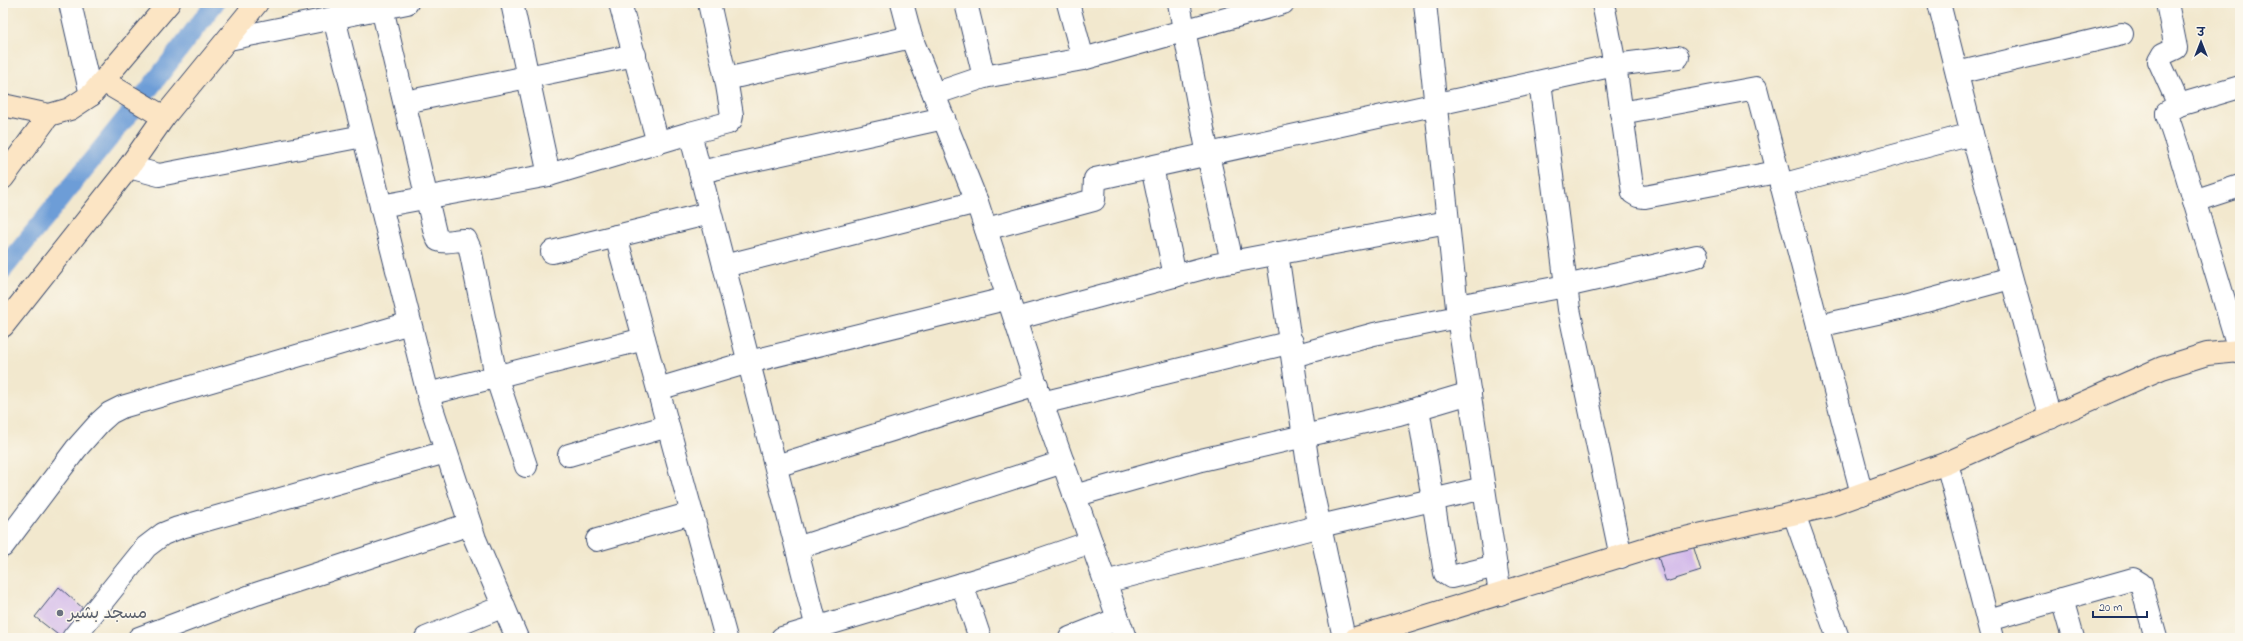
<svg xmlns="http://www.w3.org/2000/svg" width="2243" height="641" font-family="'Indie Flower','Playpen Sans Arabic','Playpen Sans Deva',sans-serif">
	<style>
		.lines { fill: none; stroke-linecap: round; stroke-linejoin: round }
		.canal { stroke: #6d9dd7; stroke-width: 19 }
		.building { fill: #d0b5ea }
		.street-casing { stroke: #3b4b6f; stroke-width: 24 }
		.secondary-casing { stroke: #3b4b6f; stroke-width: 24 }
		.street { stroke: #fff; stroke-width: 22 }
		.secondary { stroke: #fce5c4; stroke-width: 22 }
		.worship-dot { fill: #6b7280; stroke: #fbf7ec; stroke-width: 1.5 }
		.labels { text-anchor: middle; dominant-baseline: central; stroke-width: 3; stroke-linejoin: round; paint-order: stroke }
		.worship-label { font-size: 17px; fill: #5b616d; stroke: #fbf7ec; text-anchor: start }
	</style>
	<rect width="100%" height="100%" fill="#fbf7ec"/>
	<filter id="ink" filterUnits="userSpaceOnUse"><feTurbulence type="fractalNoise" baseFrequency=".025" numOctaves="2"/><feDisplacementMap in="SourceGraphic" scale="8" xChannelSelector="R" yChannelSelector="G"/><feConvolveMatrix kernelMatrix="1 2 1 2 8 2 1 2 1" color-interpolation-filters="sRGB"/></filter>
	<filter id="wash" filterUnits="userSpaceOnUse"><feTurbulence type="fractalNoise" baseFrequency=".012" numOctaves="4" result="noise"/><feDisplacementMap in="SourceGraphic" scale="16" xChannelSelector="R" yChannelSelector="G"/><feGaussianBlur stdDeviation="0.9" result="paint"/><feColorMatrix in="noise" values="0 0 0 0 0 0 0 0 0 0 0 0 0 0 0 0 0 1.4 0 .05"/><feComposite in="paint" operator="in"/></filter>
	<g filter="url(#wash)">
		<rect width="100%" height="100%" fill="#f2e8ce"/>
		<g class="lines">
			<path class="canal" d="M3,270L142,98L215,3"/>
		</g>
		<g id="blocks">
			<g class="building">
				<path d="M1692,542L1701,571L1666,582L1657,553Z"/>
				<path d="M59,587L85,610L62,638L35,617Z"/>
			</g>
		</g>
	</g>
	<g filter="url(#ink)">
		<use href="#blocks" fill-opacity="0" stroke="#3b4b6f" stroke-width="1"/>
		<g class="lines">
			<defs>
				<g id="street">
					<path d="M70,3L91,95"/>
					<path d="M512,3L549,175"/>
					<path d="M620,3L658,143"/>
					<path d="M709,3L726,79L911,37"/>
					<path d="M902,3L911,37L977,202L1042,403L1125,638"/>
					<path d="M966,3L984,77"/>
					<path d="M1068,3L1083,59"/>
					<path d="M1179,3L1208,155L1232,262"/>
					<path d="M1425,3L1458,317L1500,594"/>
					<path d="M1603,3L1615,65L1633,193L1638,196L1645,197L1777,172"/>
					<path d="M1939,3L1972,134L2050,418"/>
					<path d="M2167,3L2176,48L2163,54L2159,61L2179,105L2167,112V115L2182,160L2240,353"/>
					<path d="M382,8L435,233L438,240C448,244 455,239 466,240L470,249L496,376L526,466"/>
					<path d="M334,18L430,402L475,539L517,638"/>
					<path d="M229,39L407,3"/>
					<path d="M1957,73L2122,34"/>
					<path d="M1540,82L1569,309L1621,557"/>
					<path d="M934,94L984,77L1083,59L1283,3"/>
					<path d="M405,102L635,55"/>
					<path d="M2179,105L2240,87"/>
					<path d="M1621,113L1756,88L1862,494"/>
					<path d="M690,133L817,628"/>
					<path d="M129,167L159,175L363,136"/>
					<path d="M1152,167L1175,276"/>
					<path d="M700,172L944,118"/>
					<path d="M1781,185L1972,134"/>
					<path d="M2194,201L2240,186"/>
					<path d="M381,206L549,175L690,133L728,123L731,120L732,115L726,79"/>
					<path d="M986,229L1094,200L1095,179L1615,65L1678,57"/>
					<path d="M616,236L726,638"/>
					<path d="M552,252L710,213"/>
					<path d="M1277,253L1311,485L1344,638"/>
					<path d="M724,266L977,202"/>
					<path d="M1457,306L1566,286L1697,256"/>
					<path d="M1015,319L1215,265L1448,222"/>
					<path d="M1818,326L1900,308L2011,278"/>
					<path d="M1293,356L1374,334L1458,317"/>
					<path d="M658,389L749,362L1009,298"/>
					<path d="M428,394L644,339"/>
					<path d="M1042,403L1292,342"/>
					<path d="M1418,408L1445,573L1451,577L1496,566"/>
					<path d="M569,455L668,426"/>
					<path d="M1947,463L1992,638"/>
					<path d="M776,466L1037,385"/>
					<path d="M1074,496L1201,460L1399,414L1470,393"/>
					<path d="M1794,514L1838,638"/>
					<path d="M597,540L692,513"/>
					<path d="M3,546L76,449L100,422L110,413L122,407L410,323"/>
					<path d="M797,548L1063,462"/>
					<path d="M1105,582L1320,526L1484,488"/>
					<path d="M962,584L980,638"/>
					<path d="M2062,599L2073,638"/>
					<path d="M1988,620L2133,579L2141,584L2156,638"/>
					<path d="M73,638L146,547L163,534L178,528L446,452"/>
					<path d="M139,638L256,594L470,524"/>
					<path d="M426,638L504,606"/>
					<path d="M782,638L1015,568L1091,542"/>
					<path d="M1070,638L1118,619"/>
				</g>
				<g id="secondary">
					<path d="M103,81L164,117"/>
					<path d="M3,105L49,115L70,109L91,95L169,3"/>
					<path d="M3,178L49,115"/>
					<path d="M3,326L129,167L164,117L257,3"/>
					<path d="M1356,638L1663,543L1828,506L1947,463L2162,368L2207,354L2240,351"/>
				</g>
			</defs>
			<use href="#street" class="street-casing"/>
			<use href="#secondary" class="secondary-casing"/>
			<use href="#street" class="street"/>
			<use href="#secondary" class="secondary"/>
		</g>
	</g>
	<circle class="worship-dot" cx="60" cy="613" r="4"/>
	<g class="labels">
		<g class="worship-label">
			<text x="68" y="613">مسجد بشیر</text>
		</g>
	</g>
	<rect width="2243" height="641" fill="none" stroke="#fbf7ec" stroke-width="16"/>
	<g transform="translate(2201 42)" stroke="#fbf7ec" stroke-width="3" paint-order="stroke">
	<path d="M0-3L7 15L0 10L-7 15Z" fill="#1b2f5e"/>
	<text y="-6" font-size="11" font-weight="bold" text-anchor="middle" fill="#1b2f5e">उ</text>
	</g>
	<path d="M2093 611v6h54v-6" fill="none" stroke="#1b2f5e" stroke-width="2"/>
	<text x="2099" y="611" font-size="12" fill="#1b2f5e" stroke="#fbf7ec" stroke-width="3" paint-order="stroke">20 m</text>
</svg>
